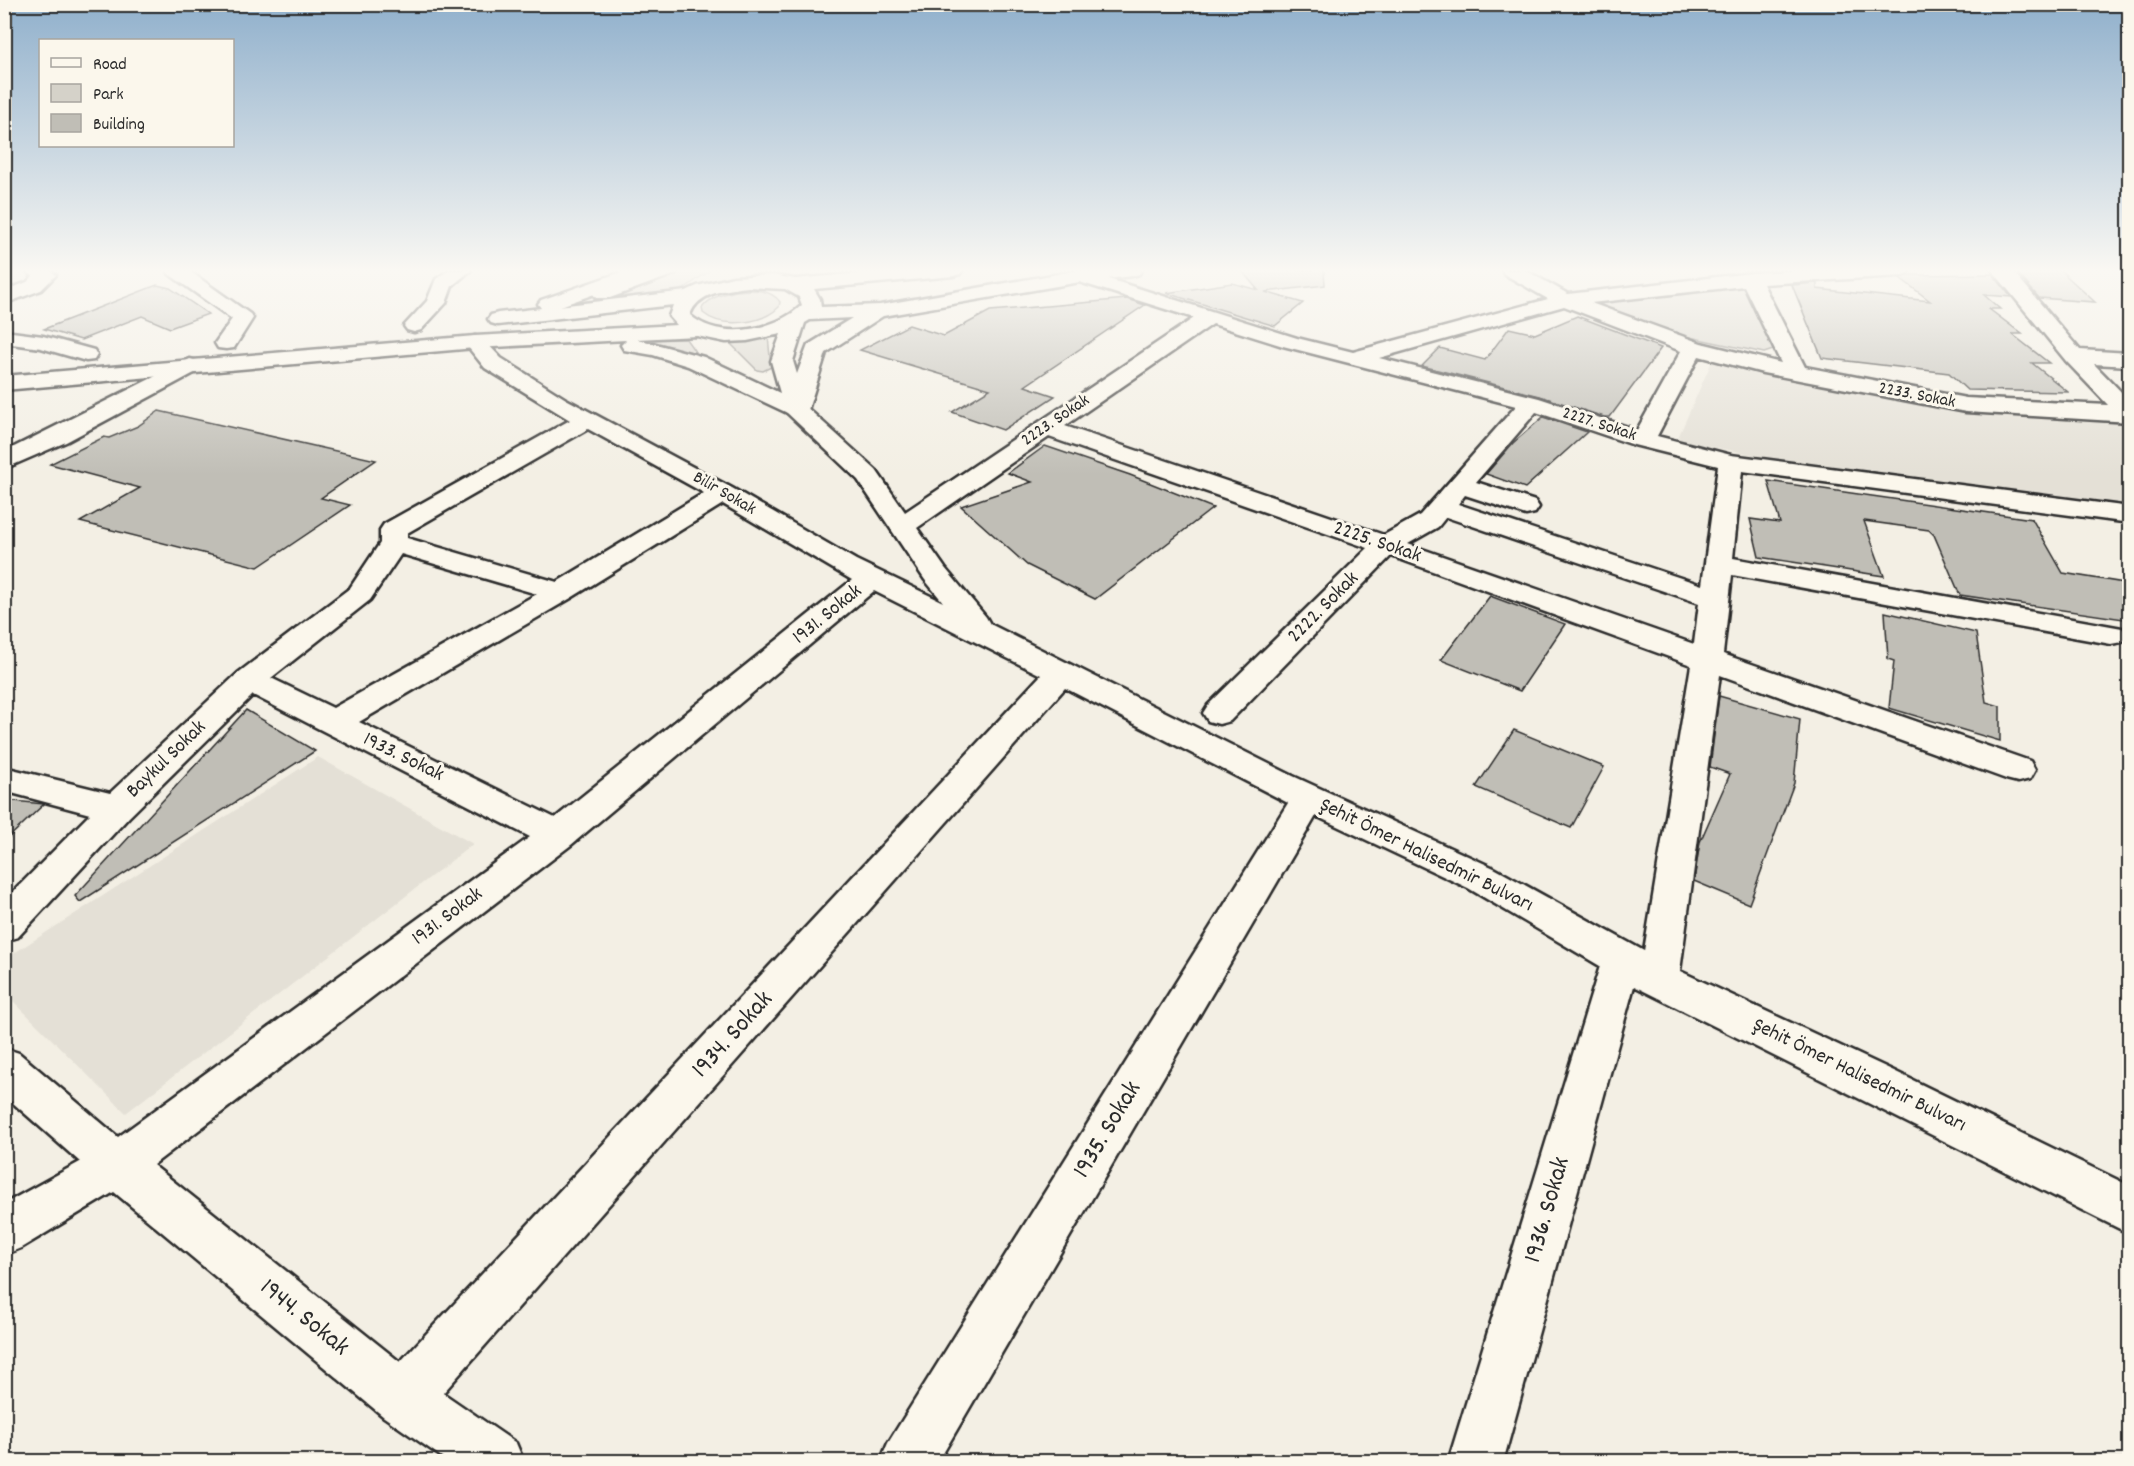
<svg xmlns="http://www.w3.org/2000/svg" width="2134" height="1466" font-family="Dekko,sans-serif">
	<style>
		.built { fill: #e4e0d6 }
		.green { fill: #d5d2c9; stroke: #807e7a; stroke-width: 1.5 }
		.building { fill: #c0beb6; stroke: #2b2b2b; stroke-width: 1.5 }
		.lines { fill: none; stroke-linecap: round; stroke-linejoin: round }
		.minor-casing { stroke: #2b2b2b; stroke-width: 5 }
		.major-casing { stroke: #2b2b2b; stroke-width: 5 }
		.minor { fill: #fbf7ec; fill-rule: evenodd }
		.major { fill: #fbf7ec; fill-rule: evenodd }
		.labels { text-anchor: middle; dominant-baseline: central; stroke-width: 6; stroke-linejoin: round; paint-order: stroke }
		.far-street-label { font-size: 18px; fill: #2b2b2b; stroke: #fbf7ec }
		.street-label { font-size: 21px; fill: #2b2b2b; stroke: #fbf7ec }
		.near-street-label { font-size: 26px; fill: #2b2b2b; stroke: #fbf7ec }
	</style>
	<rect width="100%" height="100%" fill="#f3efe4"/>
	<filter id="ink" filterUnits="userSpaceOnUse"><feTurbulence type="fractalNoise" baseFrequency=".0167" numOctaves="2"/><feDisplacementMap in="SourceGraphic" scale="12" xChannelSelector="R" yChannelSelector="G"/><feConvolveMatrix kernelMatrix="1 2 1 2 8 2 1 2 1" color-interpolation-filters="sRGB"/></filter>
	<g filter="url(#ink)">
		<g class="built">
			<path d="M1712,361L1968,409L2120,421L2129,434V509L1810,466L1677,440Z"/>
			<path d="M318,757L473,844L126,1113L5,993V959Z"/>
		</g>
		<g class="green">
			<path d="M679,270H710L681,291L599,302Z"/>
			<path d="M1732,285L1749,289L1773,350L1764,353L1671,333L1601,309V302Z"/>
			<path d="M736,291C750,290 771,288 780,302L779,307C762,324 722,329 703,313L702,308C710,297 723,294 736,291Z"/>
			<path d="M768,336L771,367L763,371L757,370L728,341Z"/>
			<path d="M686,339L696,353L639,340Z"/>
		</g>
		<g class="building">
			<path d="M1241,270H1324L1325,285L1265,292L1303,303L1275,326L1166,293L1232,283L1258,290Z"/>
			<path d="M2015,270H2060L2095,302L2039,298Z"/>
			<path d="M1993,274L2011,297L1984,295L2000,309H1989L2022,334H2012L2049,363H2032L2068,392L1967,390L1949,373L1822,358L1792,285L1817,283V289L1930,301L1900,278L1909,275Z"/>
			<path d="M157,285L170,288L208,314L170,328L142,316L81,340L44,329Z"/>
			<path d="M1127,299L1145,305L1025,386L1055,396L1003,430L952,412L990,389L860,350L909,325L944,336L990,311Z"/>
			<path d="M1577,316L1661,348L1610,417H1604L1540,396L1422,366L1440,348L1485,360L1509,328L1535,334Z"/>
			<path d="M159,411L376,460L321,498L350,505L258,567L80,522L140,488L50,464L104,437L109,438L138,426Z"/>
			<path d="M1543,417L1587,432L1525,488L1486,474L1513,443Z"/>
			<path d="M1045,446L1130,475L1213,508L1095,599L1027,565L961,506L1032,482L1008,473Z"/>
			<path d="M1768,481L2032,519L2063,573L2130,584V620L1960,595L1934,535L1929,530L1864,521L1884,576L1759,557L1750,519L1780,523Z"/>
			<path d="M1490,596L1565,624L1520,691L1441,660Z"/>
			<path d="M1885,612L1976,633L1986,702L2000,706V741L1889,708L1894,661L1888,659Z"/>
			<path d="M1719,696L1800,719L1794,783L1749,904L1694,881L1700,842L1730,774L1710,767Z"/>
			<path d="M246,710L315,751L80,902L75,896Z"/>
			<path d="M1514,730L1604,767L1571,828L1476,787Z"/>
			<path d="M4,800L44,804L4,842Z"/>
		</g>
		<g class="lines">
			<defs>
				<g id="minor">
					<path d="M25,270H50L56,275L41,290L4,304V291L27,282L33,276Z"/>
					<path d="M167,270H188L250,314L253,318L234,348L226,349L218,348L215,343L232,319L169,274Z"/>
					<path d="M449,270H471L452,286L446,303L421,330L414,332L407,330L404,326L427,301L436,279Z"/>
					<path d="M627,270H654L651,274L555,308H541L538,304L541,300Z"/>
					<path d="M1080,270L1297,338L1353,352L1548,299L1504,274L1502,270H1525L1568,294L1751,273L1809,270H1909L1907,274L1900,276L1763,284L1805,367L1966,398L2108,405L2066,361L1992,270H2012L2080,350L2130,353V366L2094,364L2130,401V422L1966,412L1763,373L1699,356L1657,436L1731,455L2130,507V523L1742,471L1733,558L2111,626L2122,628L2126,635L2122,642L2111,644L1732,575L1723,654L2030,761L2035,770L2030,779L2018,782L2006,779L1720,675L1680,971L1894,1071L2130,1186V1234L1634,986L1503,1462H1448L1600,966L1468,888L1316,816L938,1462H880L888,1443L1288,803L1065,688L443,1393L516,1443L524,1462H449L384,1417L114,1192L21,1248L4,1255V1204L80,1162L4,1095V1048L19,1053L118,1137L530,837L253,695L129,817L18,937L4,941V901L90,814L4,791V767L110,793L238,673L350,588L380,543V530L384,524L570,420L485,368L464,342L468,338L475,336L482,338L501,358L566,399L732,488L856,560L943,602L925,580L858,480L784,410L788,405L796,403L804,405L876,470L905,512L1194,318L1073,280L1070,276L1073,272ZM1744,286L1781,363L1701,343L1591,303ZM1564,306L1681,351L1637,430L1539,398L1379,358ZM1213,324L1283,346L1516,406L1420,515L1384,535L1065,426ZM1536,412L1634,445L1718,466L1702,585L1458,504L1465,495L1526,515L1535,513L1539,507L1535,501L1476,482ZM588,429L704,493L557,582L407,538V533ZM1049,437L1368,548L1208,705L1203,713L1208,721L1219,724L1230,721L1391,556L1691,665L1644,951L1494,868L1293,776L990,624L986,617L945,568L917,528ZM723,504L852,580L555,818L359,722L571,598ZM1446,517L1699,603L1694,644L1408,544L1438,527ZM401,554L537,594L333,708L271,678L370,600ZM874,591L1041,675L400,1362L153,1165L571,845Z"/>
					<path d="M4,331L43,336L94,350L97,355L94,360L86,361L41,348L4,343Z"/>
					<path d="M190,359L198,361L201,366L198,371L66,442L4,469V452Z"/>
				</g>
				<g id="major">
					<path d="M651,270H678L675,274L610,298H596L593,294L596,290Z"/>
					<path d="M895,270H963L960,274L953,276L814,289L820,299L821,307L880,305L1080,270H1142L1139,274L1132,276L1080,282L883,316L826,353L808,410L804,415L796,417L688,366L653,355L624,350L621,345L626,340L475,348L4,390V376L475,336L677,325L669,316L673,305L498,325L491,323L488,319L491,315L498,313L686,291L697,286L733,277L773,275L795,279ZM748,287L785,289L799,297L802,305C775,331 719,341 690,315C698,292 726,290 748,287ZM852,318L808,345L797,374L793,361L805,323L810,320ZM781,334L771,361L780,393L704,357L637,339L697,336L726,342L747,341Z"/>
				</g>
			</defs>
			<use href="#minor" class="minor-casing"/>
			<use href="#major" class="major-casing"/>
			<use href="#minor" class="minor"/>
			<use href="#major" class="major"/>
		</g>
	</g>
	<linearGradient id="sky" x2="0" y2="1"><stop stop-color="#90b0cc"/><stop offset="0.57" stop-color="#faf8f3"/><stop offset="1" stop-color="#faf8f3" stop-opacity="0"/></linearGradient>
	<rect width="2134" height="475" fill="url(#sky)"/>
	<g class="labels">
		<g class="far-street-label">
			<text transform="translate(1917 396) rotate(11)">2233. Sokak</text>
			<text transform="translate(1056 421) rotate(-34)">2223. Sokak</text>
			<text transform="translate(1599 425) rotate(18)">2227. Sokak</text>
			<text transform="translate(724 494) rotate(30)">Bilir Sokak</text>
		</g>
		<g class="street-label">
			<text transform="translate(1377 543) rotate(19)">2225. Sokak</text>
			<text transform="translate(1324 608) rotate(-45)">2222. Sokak</text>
			<text transform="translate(828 615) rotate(-39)">1931. Sokak</text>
			<text transform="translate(403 758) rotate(26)">1933. Sokak</text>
			<text transform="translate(167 760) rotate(-44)">Baykul Sokak</text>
			<text transform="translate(1426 856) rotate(26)">Şehit Ömer Halisedmir Bulvarı</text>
			<text transform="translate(448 917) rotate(-37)">1931. Sokak</text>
			<text transform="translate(1859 1076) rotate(26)">Şehit Ömer Halisedmir Bulvarı</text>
		</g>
		<g class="near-street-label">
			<text transform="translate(733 1035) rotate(-48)">1934. Sokak</text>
			<text transform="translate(1108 1130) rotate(-59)">1935. Sokak</text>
			<text transform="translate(1548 1210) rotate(-74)">1936. Sokak</text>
			<text transform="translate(304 1318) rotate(39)">1944. Sokak</text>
		</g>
	</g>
	<rect width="2134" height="1466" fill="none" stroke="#fbf7ec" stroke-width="24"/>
	<rect x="12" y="12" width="2110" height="1442" fill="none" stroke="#2b2b2b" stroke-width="2" filter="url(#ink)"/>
	<rect x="39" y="39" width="195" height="108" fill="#fbf7ec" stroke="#a8a59f" stroke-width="1.5"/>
	<rect x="51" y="58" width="30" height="9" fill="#fbf7ec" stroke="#a8a59f" stroke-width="1.5"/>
	<text x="93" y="69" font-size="18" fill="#2b2b2b">Road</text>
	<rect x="51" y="84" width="30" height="18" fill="#d5d2c9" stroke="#a8a59f" stroke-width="1.5"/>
	<text x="93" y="99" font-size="18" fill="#2b2b2b">Park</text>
	<rect x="51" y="114" width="30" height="18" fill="#c0beb6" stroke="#a8a59f" stroke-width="1.5"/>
	<text x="93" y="129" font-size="18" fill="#2b2b2b">Building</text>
</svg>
